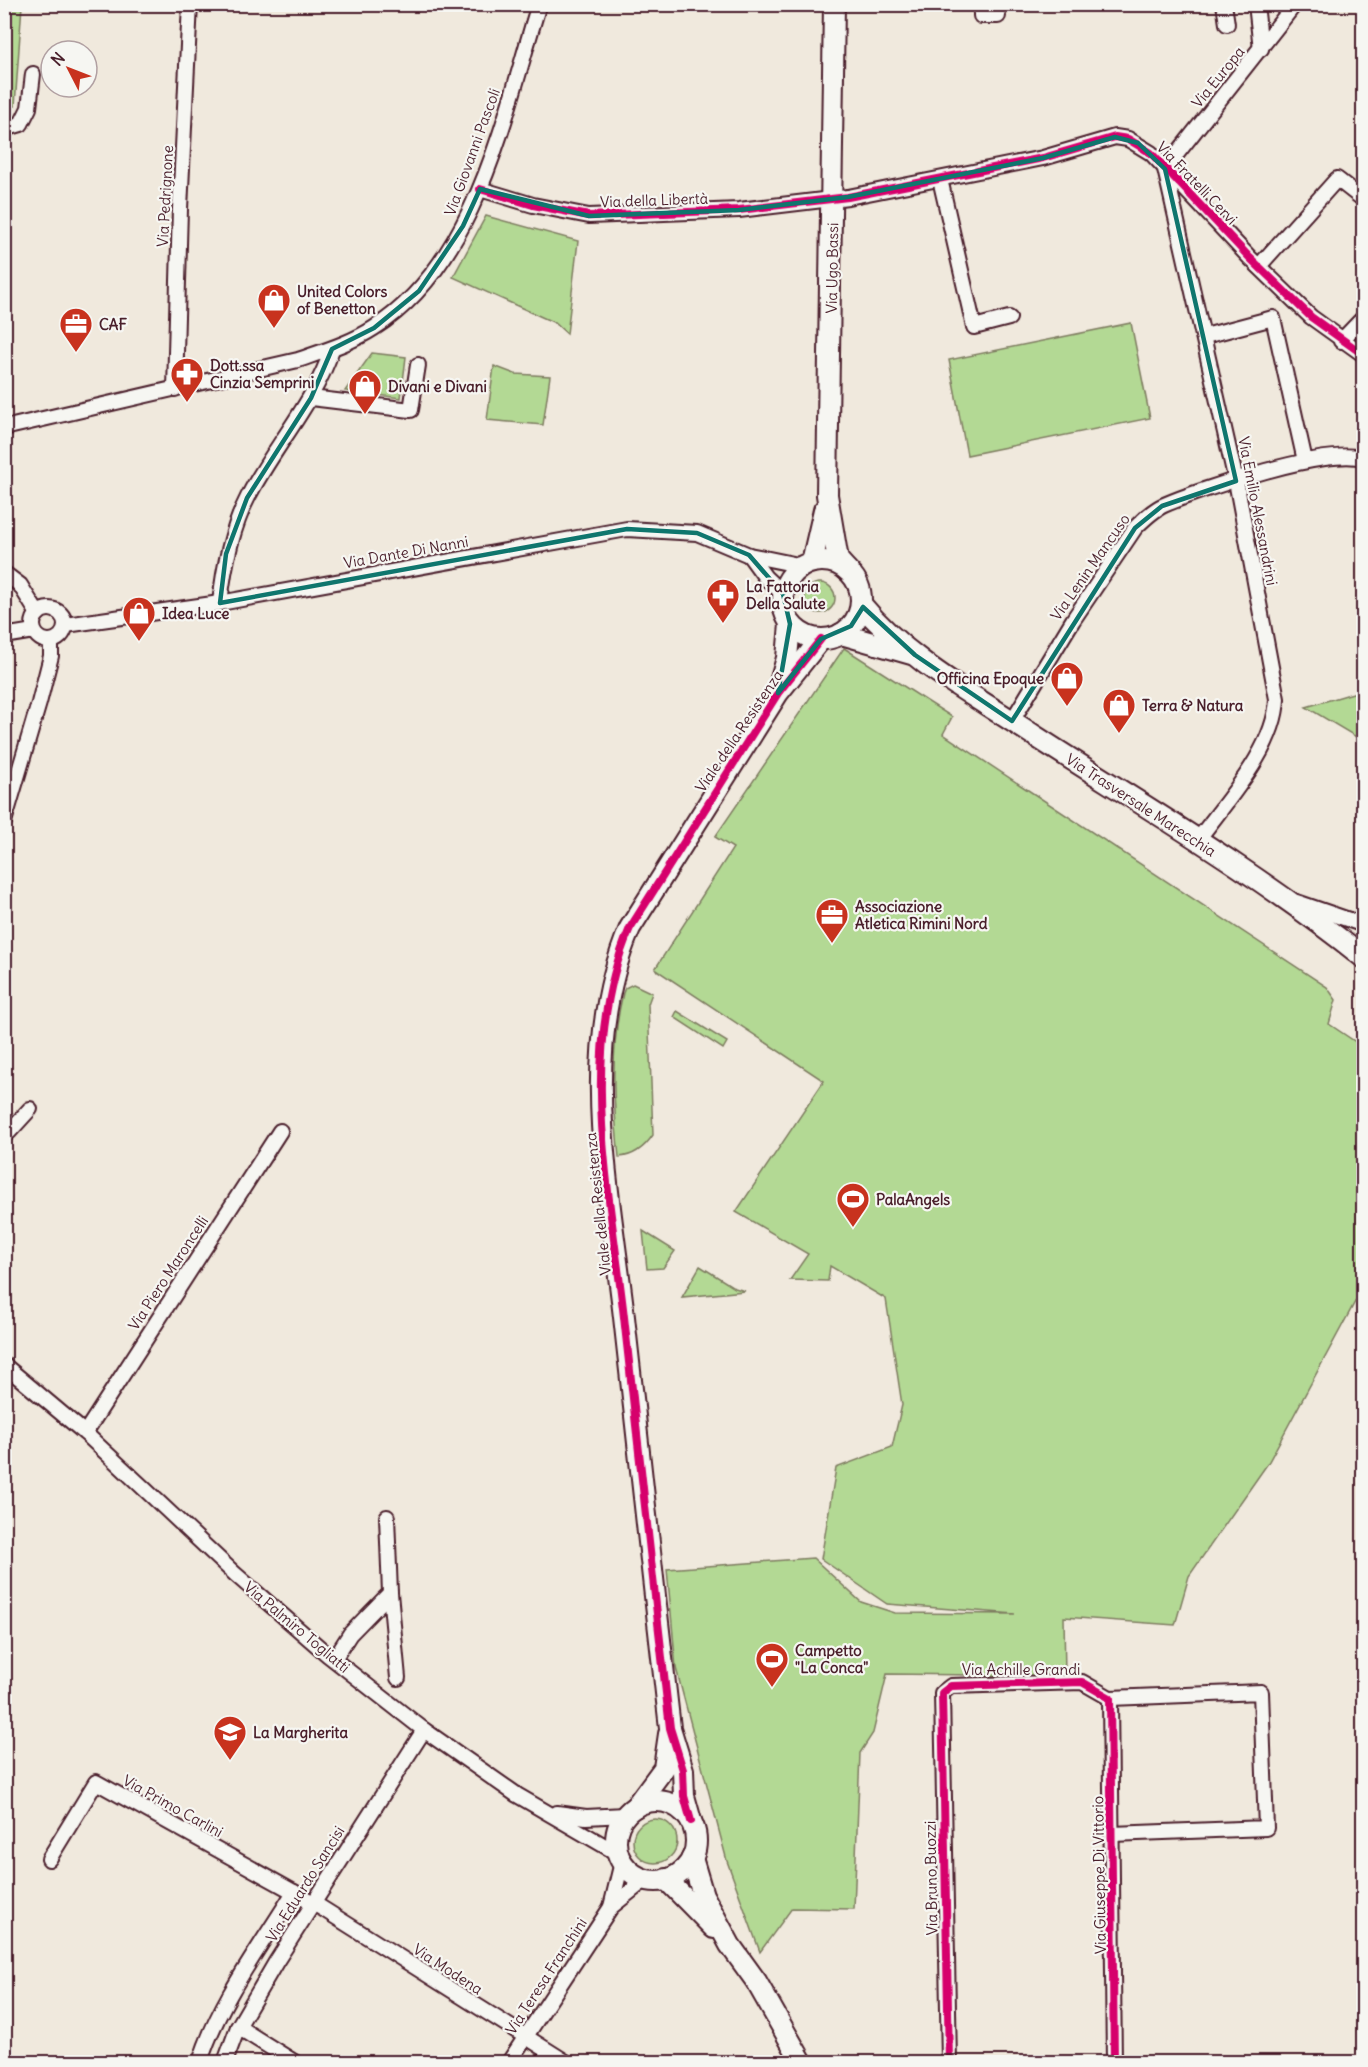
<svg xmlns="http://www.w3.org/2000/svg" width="1368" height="2067" font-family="Delius,sans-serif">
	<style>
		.green { fill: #b3d994; stroke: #7e7c60; stroke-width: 1.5 }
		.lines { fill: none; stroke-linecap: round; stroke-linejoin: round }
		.street-casing { stroke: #4a1f2b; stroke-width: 18 }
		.secondary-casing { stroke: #4a1f2b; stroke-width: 24 }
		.street { stroke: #f6f6f2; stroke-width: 14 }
		.secondary { stroke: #f6f6f2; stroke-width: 20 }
		.cycleway-casing { stroke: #f6f6f2; stroke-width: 11 }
		.cycleway { stroke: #d6006c; stroke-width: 8 }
		.marked { fill: none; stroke: #0f766e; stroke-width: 4.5; stroke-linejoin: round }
		.labels { text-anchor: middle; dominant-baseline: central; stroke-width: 4.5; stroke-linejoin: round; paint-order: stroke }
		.street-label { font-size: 15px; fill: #4a1f2b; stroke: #f6f6f2 }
		.poi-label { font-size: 15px; font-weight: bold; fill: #4a1f2b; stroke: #f6f6f2; text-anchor: start }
	</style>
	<rect width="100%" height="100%" fill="#f0e9dd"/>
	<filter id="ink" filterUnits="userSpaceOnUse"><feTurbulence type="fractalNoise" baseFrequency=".0167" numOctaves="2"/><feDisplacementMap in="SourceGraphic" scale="12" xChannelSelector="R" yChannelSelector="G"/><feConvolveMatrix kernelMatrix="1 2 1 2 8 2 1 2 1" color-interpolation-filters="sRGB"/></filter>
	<g filter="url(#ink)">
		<g class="green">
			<path d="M4,5H22L15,106L5,104Z"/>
			<path d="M486,216L578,241L567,334L555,323L453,277Z"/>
			<path d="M1131,323L1150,418L967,455L949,360Z"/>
			<path d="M372,353L406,357L401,398L345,391Z"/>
			<path d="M494,366L515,374L550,376L543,425L487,420Z"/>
			<circle cx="820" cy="598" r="15"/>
			<path d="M844,648L952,717L943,734L1327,987L1336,1000L1329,1024L1363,1047V1287L1268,1463L1189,1576L1175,1625L1064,1617L1065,1676L887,1674L873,1733L860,1753L854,1909L792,1908L760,1952L727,1861L676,1668L667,1569L813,1558L861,1602L895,1613L1015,1614L887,1604L821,1559L836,1468L892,1447L902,1405L886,1299L830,1266L828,1281L790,1280L808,1254L736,1212L824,1081L655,969L733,848L715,837Z"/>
			<path d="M1363,690V741L1306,707Z"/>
			<path d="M633,984L652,993L648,1004L653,1135C645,1147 634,1156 619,1157C613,1102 610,1047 623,993L625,988Z"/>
			<path d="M677,1011L727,1042L723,1049L674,1017Z"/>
			<path d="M643,1231L675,1251L663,1268L647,1269Z"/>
			<path d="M700,1266L735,1288L745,1291L682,1297Z"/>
			<circle cx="655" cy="1841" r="22"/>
		</g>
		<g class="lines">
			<defs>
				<g id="street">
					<path d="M981,4V16H998"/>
					<path d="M1224,4L1227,24"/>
					<path d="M1256,4L1261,49"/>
					<path d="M4,129L21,124L29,108L33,74"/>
					<path d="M940,179L974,327L1009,318"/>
					<path d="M480,189L533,205L589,216L739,210L848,197L1043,158L1115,137L1128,139L1151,153L1250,258L1311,317L1364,355"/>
					<path d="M1259,266L1337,179L1364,200"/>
					<path d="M1205,336L1273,318L1305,461"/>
					<path d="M1341,341L1364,317"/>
					<path d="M175,389L180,209L190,4"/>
					<path d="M311,398L411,410L418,365"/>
					<path d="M4,428L298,360C324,351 351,343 374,328C477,263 505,113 539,4"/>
					<path d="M749,555L765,577L783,594"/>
					<path d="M4,573L20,585L38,614"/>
					<path d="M220,603C224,566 231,530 248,497C274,446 314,404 332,349"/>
					<circle cx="49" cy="625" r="16"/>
					<path d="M66,625L220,603L627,529L697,533L749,555L803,566"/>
					<path d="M4,636L34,631"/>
					<path d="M1012,721L1073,620L1135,528C1144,519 1153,510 1164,505C1198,490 1333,445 1364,459"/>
					<path d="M4,822L39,703L51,656V642"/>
					<path d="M1197,841C1226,801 1275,749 1277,699L1236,481L1165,169L1295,4"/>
					<path d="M1297,902L1364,925"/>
					<path d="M4,1129L9,1132L30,1109"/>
					<path d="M4,1365L85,1433L235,1574L328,1655L424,1730L517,1795L617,1853"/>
					<path d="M85,1433L280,1131"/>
					<path d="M390,1593L398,1678"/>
					<path d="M334,1659L350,1634L390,1593L387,1517"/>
					<path d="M1110,1698L1261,1692L1266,1828L1112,1834"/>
					<path d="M557,1813L586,1817L625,1815"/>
					<path d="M49,1859L96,1782L312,1902L566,2062"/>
					<path d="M611,1907L622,1862"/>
					<path d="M238,2027L294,2062"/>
					<path d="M200,2062C219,2001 261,1946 294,1892"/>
					<path d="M225,2062L238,2027L276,1962L424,1730"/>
					<path d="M509,2062L611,1907L646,1879"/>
					<path d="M949,2062L942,1693L951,1686L1082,1682L1110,1698L1114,2062"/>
				</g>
				<g id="secondary">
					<path d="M834,4L827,495L838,560L847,570"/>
					<circle cx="822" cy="600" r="39"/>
					<path d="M812,562L824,510"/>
					<path d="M861,604C907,660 975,696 1035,736C1145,807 1261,875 1364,958"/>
					<path d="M841,634L911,654"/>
					<path d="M779,686L787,658L790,624"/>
					<circle cx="656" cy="1841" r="40"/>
					<path d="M635,1807L664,1768L669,1734"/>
					<path d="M691,1821L684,1796L683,1770L670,1728C655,1594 639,1461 625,1326C611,1195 576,1053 630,928L778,693L821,639"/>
					<path d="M692,1858L703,1895L730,1945L756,1981L802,2062"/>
					<path d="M666,1879L714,1928"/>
				</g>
			</defs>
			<use href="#street" class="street-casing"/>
			<use href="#secondary" class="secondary-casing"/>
			<use href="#street" class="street"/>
			<use href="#secondary" class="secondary"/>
			<defs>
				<g id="cycleway">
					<path d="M480,189L533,205L589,216L739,210L848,197L1043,158L1115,137L1128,139L1151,153L1250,258L1311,317L1364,355"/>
					<path d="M691,1821L684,1796L683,1770L670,1728C655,1594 639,1461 625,1326C611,1195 576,1053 630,928L778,693L821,639"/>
					<path d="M949,2062L942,1693L951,1686L1082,1682L1110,1698L1114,2062"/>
				</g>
			</defs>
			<use href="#cycleway" class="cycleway-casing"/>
			<use href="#cycleway" class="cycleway"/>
		</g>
	</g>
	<path class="marked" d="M1115,137L1138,143L1165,169L1236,481L1162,506L1135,528L1012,721L915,655L863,607L851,626L821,639L778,693L790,624L783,594L749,555L697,533L627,529L220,603L226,554L247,498L311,398L332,349L374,328L419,291L463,226L480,189L589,216L739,210L848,197L1043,158Z"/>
	<defs>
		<symbol id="shop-pin" viewBox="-11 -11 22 30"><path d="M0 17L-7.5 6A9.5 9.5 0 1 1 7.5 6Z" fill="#c8321e" stroke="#f6f6f2"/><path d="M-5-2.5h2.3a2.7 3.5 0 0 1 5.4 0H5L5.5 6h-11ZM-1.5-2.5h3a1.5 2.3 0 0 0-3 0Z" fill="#fff"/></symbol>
		<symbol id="office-pin" viewBox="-11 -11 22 30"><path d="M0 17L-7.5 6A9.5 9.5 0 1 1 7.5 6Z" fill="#c8321e" stroke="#f6f6f2"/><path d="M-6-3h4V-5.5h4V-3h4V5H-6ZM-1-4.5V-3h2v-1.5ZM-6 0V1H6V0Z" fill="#fff"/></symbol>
		<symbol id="pharmacy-pin" viewBox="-11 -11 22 30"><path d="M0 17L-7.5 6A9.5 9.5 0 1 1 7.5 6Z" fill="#c8321e" stroke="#f6f6f2"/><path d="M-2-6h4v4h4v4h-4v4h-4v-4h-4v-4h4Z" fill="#fff"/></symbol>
		<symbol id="stadium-pin" viewBox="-11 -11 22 30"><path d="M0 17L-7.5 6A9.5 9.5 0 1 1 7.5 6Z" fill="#c8321e" stroke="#f6f6f2"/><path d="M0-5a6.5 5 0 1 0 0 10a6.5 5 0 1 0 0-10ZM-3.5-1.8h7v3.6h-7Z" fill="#fff"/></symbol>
		<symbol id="school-pin" viewBox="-11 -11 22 30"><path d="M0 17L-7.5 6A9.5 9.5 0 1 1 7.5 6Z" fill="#c8321e" stroke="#f6f6f2"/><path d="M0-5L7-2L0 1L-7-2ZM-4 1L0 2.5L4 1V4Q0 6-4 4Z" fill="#fff"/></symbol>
	</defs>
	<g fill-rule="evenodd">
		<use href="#shop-pin" x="255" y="281" width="38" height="52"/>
		<use href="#office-pin" x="57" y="305" width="38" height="52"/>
		<use href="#pharmacy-pin" x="168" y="355" width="38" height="52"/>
		<use href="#shop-pin" x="346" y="367" width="38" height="52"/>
		<use href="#pharmacy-pin" x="704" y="576" width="38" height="52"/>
		<use href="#shop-pin" x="120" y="594" width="38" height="52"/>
		<use href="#shop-pin" x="1048" y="659" width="38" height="52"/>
		<use href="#shop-pin" x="1100" y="686" width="38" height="52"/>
		<use href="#office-pin" x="813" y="896" width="38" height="52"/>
		<use href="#stadium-pin" x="834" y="1180" width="38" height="52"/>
		<use href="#stadium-pin" x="753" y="1640" width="38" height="52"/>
		<use href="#school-pin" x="211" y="1713" width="38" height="52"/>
	</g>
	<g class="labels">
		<g class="street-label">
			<text transform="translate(1218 77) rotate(-51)">Via Europa</text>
			<text transform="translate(472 152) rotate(-70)">Via Giovanni Pascoli</text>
			<text transform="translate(1197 183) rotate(46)">Via Fratelli Cervi</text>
			<text transform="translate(165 196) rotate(-87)">Via Pedrignone</text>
			<text transform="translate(654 200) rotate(-2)">Via della Libertà</text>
			<text transform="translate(832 268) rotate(-89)">Via Ugo Bassi</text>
			<text transform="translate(1258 511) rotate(79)">Via Emilio Alessandrini</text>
			<text transform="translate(406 552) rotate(-10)">Via Dante Di Nanni</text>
			<text transform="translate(1090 567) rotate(-55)">Via Lenin Mancuso</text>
			<text transform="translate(739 731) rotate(-56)">Viale della Resistenza</text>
			<text transform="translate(1141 805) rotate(33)">Via Trasversale Marecchia</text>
			<text transform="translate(598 1204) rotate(-96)">Viale della Resistenza</text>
			<text transform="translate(168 1273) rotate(-57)">Via Piero Maroncelli</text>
			<text transform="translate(297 1627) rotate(40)">Via Palmiro Togliatti</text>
			<text x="1021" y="1669">Via Achille Grandi</text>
			<text transform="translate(173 1806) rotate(29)">Via Primo Carlini</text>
			<text transform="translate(1099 1875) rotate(-91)">Via Giuseppe Di Vittorio</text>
			<text transform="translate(931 1878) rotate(-91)">Via Bruno Buozzi</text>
			<text transform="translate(305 1884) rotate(-58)">Via Eduardo Sancisi</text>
			<text transform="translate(448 1969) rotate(33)">Via Modena</text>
			<text transform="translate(546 1976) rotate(-57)">Via Teresa Franchini</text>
		</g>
		<g class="poi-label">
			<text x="297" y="291">United Colors<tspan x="297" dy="17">of Benetton</tspan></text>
			<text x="99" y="324">CAF</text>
			<text x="210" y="365">Dott.ssa<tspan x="210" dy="17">Cinzia Semprini</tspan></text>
			<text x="388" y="386">Divani e Divani</text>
			<text x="746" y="586">La Fattoria<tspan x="746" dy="17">Della Salute</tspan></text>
			<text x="162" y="613">Idea Luce</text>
			<text x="1044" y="678" text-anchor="end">Officina Epoque</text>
			<text x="1142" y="705">Terra &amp; Natura</text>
			<text x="855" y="906">Associazione<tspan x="855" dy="17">Atletica Rimini Nord</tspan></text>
			<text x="876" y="1199">PalaAngels</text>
			<text x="795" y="1650">Campetto<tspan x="795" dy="17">"La Conca"</tspan></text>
			<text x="253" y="1732">La Margherita</text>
		</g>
	</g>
	<rect width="1368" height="2067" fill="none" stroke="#f6f6f2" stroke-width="24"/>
	<rect x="12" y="12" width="1344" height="2043" fill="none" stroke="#4a1f2b" stroke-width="2" filter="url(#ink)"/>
	<g transform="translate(69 69) rotate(312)"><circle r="28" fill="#f6f6f2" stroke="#b1a0a2" stroke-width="1.5"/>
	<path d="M0-4.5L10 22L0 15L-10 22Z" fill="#c8321e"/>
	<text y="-9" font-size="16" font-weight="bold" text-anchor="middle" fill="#4a1f2b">N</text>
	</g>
</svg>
